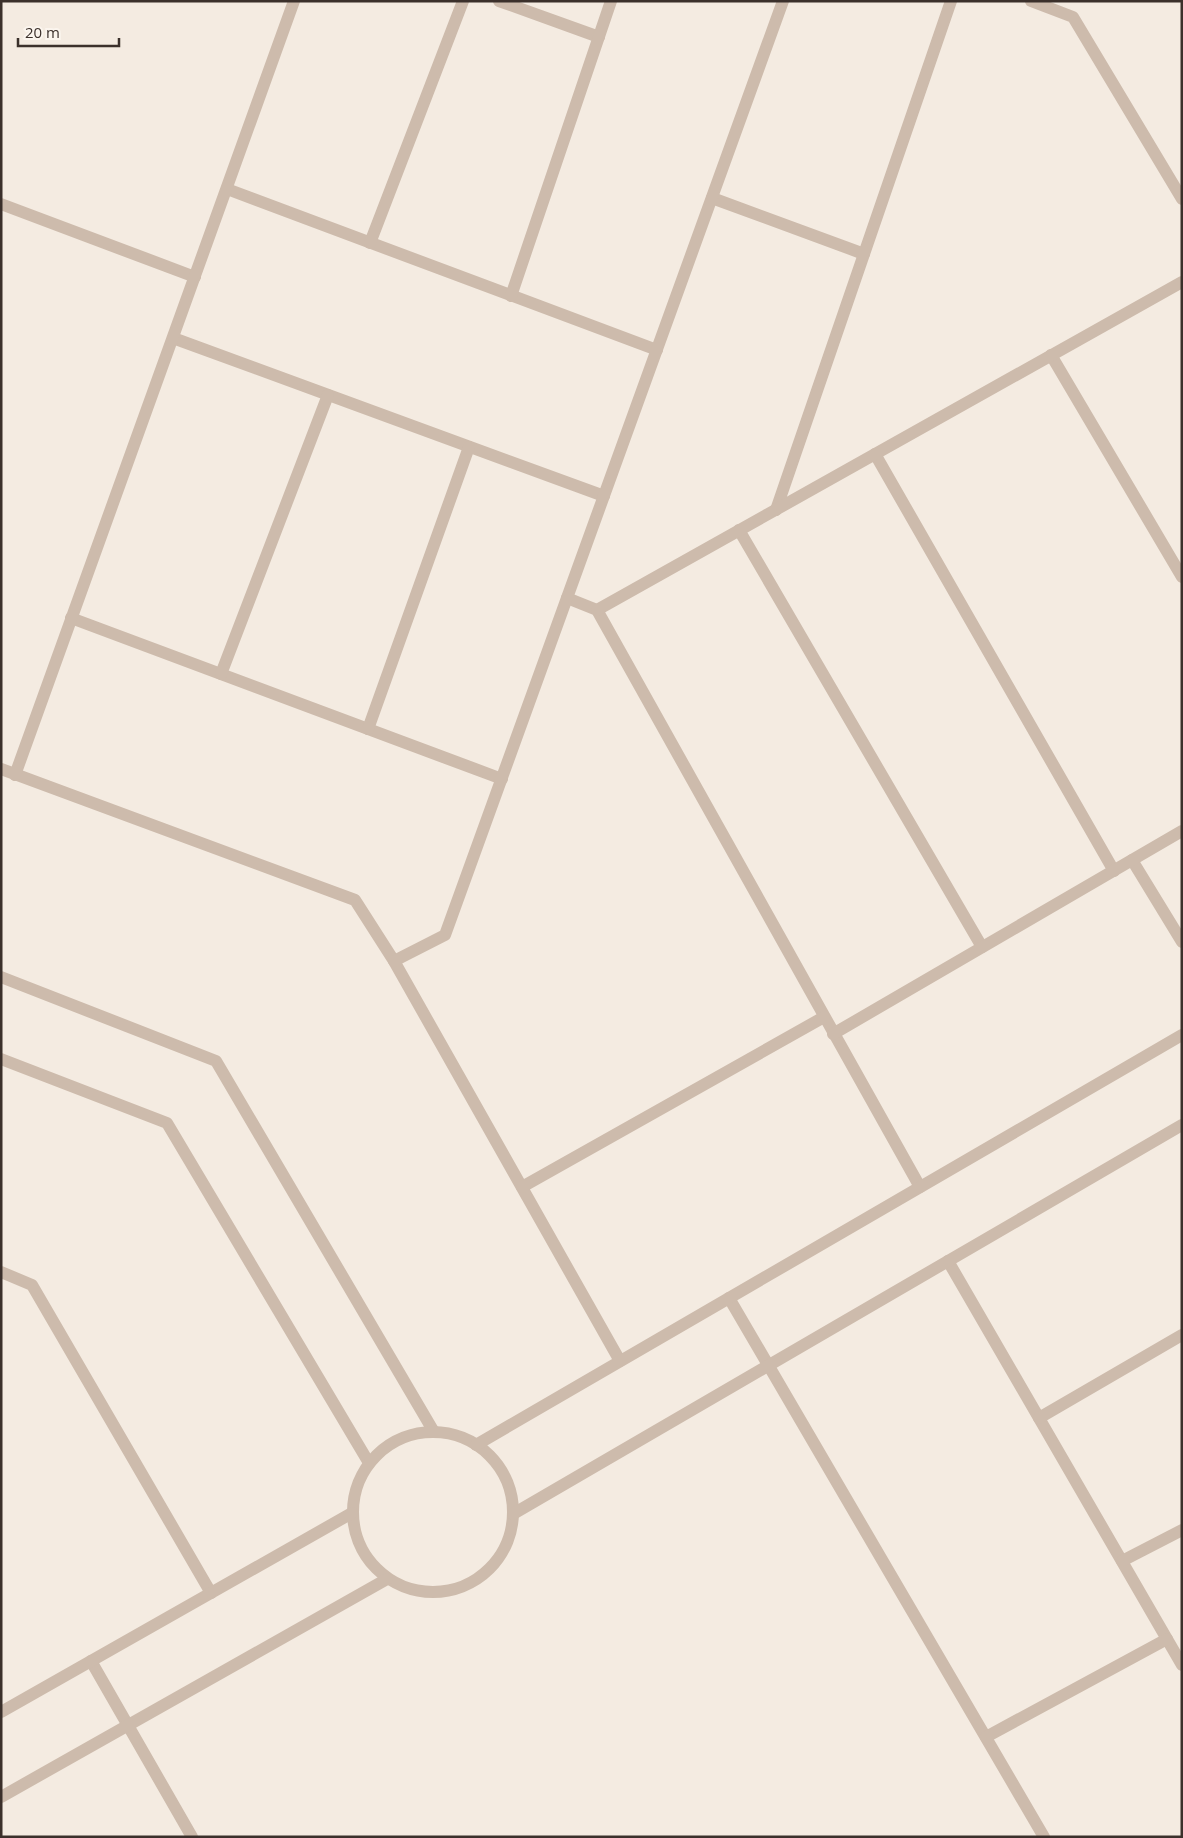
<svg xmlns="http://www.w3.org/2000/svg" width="1183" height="1838" font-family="'Open Sans',sans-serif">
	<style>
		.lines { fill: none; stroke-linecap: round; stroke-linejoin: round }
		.minor { stroke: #cdbbac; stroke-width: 12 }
	</style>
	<rect width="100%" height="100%" fill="#f4ebe1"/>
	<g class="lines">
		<g class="minor">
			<path d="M499,1L599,37"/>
			<path d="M1031,1L1073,17L1182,199"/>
			<path d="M227,189L657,350"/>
			<path d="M712,198L864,254"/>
			<path d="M1,204L195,277"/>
			<path d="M370,243L463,1"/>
			<path d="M511,296L611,1"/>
			<path d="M173,338L604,496"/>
			<path d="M1051,355L1182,577"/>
			<path d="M875,454L1114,871"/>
			<path d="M776,510L951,1"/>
			<path d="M739,530L982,947"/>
			<path d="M567,598L597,610L920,1187"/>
			<path d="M597,610L1182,282"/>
			<path d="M71,618L502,779"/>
			<path d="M221,674L328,395"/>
			<path d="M368,729L469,447"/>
			<path d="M1,769L355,900L394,961L620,1361"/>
			<path d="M15,775L294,1"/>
			<path d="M1132,860L1182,942"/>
			<path d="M394,961L445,935L783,1"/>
			<path d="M1,977L216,1061L434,1432"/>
			<path d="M833,1034L1182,831"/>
			<path d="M1,1059L167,1123L369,1463"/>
			<path d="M522,1187L824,1017"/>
			<path d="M948,1261L1182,1665"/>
			<path d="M1,1272L32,1285L211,1593"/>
			<path d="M729,1298L1044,1837"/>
			<path d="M1039,1418L1182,1335"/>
			<circle cx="433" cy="1512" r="80"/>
			<path d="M476,1445L1182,1035"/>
			<path d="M513,1514L1182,1125"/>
			<path d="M1122,1561L1182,1530"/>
			<path d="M91,1661L192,1837"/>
			<path d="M1,1712L352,1513"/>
			<path d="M986,1737L1167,1639"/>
			<path d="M1,1797L387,1579"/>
		</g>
	</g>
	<rect width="1183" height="1838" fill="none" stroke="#3b302b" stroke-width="5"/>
	<path d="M18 38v8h101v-8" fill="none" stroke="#3b302b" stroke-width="2.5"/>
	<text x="25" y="38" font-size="15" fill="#3b302b" stroke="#fbf5ee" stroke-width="4" paint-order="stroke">20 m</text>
</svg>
